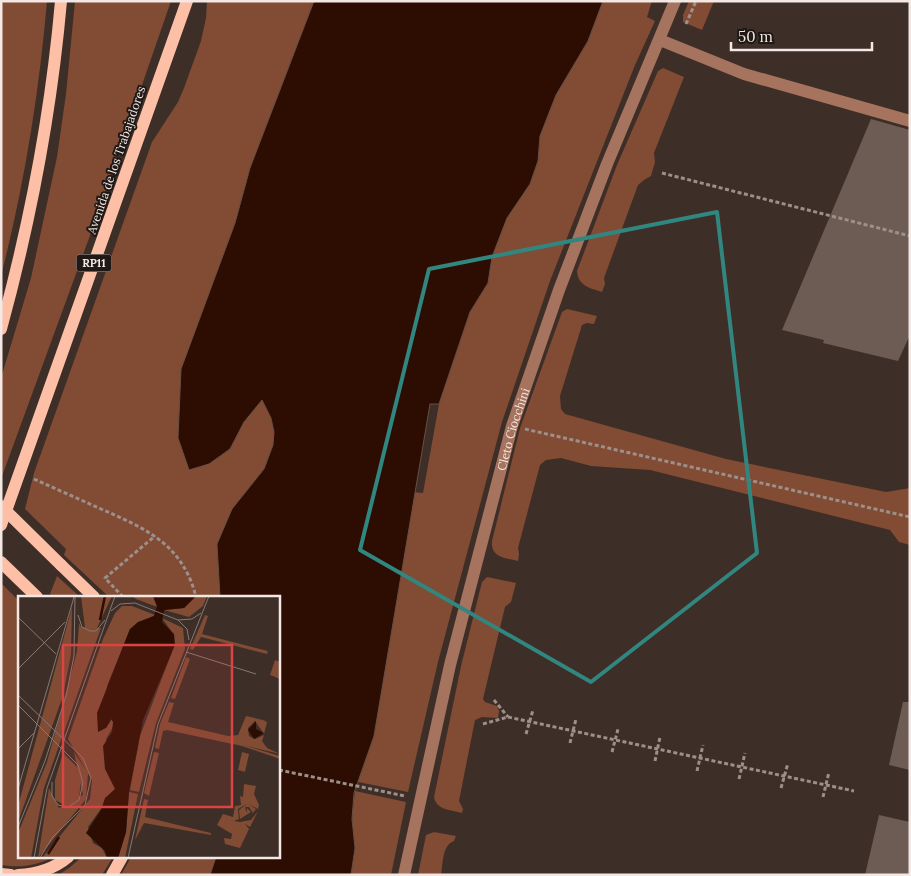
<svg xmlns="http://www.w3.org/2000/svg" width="911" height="876" font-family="Lora,serif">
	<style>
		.green { fill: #814b34 }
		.water { fill: #2d0d01; stroke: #684f45 }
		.building { fill: #6d5c54 }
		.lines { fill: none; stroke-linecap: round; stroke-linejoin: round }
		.path { stroke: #9d908b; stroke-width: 3; stroke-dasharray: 4 2.5; stroke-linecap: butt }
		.minor { stroke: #a5735e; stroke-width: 12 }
		.major { stroke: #fdbfa6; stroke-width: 12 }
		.major-bridge { stroke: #fdbfa6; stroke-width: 12 }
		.marked { fill: none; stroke: #318780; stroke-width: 4; stroke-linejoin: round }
		.labels { text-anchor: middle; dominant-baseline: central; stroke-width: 4; stroke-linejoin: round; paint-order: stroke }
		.shield { fill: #1f1815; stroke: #b3aaa6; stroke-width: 1 }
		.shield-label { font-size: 11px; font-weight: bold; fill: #f3e8e4 }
		.street-label { font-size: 12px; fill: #f3e8e4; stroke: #1f1815 }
		.inset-river { fill: none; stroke: #2d0d01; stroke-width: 2.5 }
		.inset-road { fill: none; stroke: #867873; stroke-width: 1 }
		.view { fill: #da4544; fill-opacity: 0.15; stroke: #da4544; stroke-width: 2.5 }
		.inset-edge { fill: none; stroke: #f3e8e4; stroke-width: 2.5 }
	</style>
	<rect width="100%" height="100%" fill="#3d2e27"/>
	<g class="green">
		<path d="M1,1H47C39,94 24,186 1,276Z"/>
		<path d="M75,1H171L92,230L1,479V378L31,278L57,157L66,94Z"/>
		<path d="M207,1H314L250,168L235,223L230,449L244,422L262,400L271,418L274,432L273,445L264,469L232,509L217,544L220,597H109L64,555L66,549L25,509L34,473L152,142L178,102L184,88L201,41L206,18Z"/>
		<path d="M603,1H652L647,17L655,21L635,65L550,281L502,422L438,662L408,792L358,782L374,736L413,492L423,493L439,404L470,312L488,283L492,257L507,218L530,184L538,161L540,136L556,95L588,41Z"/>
		<path d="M689,1H714L702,30L683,22V15Z"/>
		<path d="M663,68L684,77L654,153L655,162L651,176L644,180L638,185L604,278L605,284L602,292C590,288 578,286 577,271L617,165L658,71Z"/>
		<path d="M567,309L597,316L594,324L587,323L582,325L560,396L561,409L565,414L726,459L886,492L910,488V545L899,542L890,530L650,470L591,466L561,458L546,460L540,465L518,548L519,554L518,561C505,558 490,557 492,541L520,428L562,312Z"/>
		<path d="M57,576L80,597H53L50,594Z"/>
		<path d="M487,577L516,583L511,602L505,607L483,699L485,702L497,706L499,711L498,718L482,717L475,720L459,801L463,809L462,813C451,810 436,810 434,797L461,666L482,582Z"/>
		<path d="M1,583L19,601V857H53C36,866 20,868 1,865Z"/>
		<path d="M355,791L406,802L391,875H351L355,848L352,819Z"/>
		<path d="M434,832L456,836L454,841C442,845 443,864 441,875H418L426,835Z"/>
		<path d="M82,857H113L102,875H58L69,868Z"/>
		<path d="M131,857H216L210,875H121Z"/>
	</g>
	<path class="water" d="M314,1H603L588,41L556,95L540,136L538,161L530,184L507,218L492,257L488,283L470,312L439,404H430L374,736L354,793L352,819L355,848L351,875H210L216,857H279V597H220L217,544L232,509L264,469L273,445L274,432L271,418L262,400L244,422L230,449L209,464L189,470L178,438L181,369L235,223L250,168Z"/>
	<g class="building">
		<path d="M871,119L910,130V335L898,361L823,343L824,340L782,330Z"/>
		<path d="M903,702H910V770L889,765Z"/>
		<path d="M879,815L910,822V875H865Z"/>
	</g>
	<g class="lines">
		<g class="path">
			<path d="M686,24L696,1"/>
			<path d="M662,173L910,236"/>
			<path d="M525,429L910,517"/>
			<path d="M34,479C56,489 79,499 101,509C147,529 183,545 196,597"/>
			<path d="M123,597L105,578L155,536"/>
			<path d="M494,700L508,717"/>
			<path d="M483,724L508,717L854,791"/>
			<path d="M526,734L533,710"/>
			<path d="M570,743L576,719"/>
			<path d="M612,752L618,729"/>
			<path d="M655,761L660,737"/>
			<path d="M279,770L405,796"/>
			<path d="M697,771L703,745"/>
			<path d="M739,779L745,753"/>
			<path d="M781,788L788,763"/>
			<path d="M823,797L829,772"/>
		</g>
		<g class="minor">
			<path d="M660,40L744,74L910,121"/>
			<path id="s1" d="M404,875L450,665L512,426L559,290L607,164L675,1"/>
		</g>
		<g class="major">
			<path d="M1,329C31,219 51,115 61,1"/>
			<path d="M1,525L187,1"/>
			<path d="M1,562L37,597"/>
			<path d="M61,565L94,597"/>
			<path d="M1,874L11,875"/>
			<path d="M18,875C36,874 54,869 68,857"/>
			<path d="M112,875L122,857"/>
		</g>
		<path class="major-bridge" d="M1,506L61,565"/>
	</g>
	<path class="marked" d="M717,212L757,553L591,682L360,550L429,269Z"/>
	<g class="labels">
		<rect class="shield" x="76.5" y="254.5" width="35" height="17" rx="4"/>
		<g class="shield-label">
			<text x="94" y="263">RP11</text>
		</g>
		<g class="street-label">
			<text transform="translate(116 160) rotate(-71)">Avenida de los Trabajadores</text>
			<text stroke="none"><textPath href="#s1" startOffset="459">Cleto Ciocchini</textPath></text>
		</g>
	</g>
	<g transform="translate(18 596)">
		<rect width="262" height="262" fill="#3d2e27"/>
		<path d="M63,0H94L79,32H67ZM114,0H135L139,11L118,3ZM178,0H189L185,10L171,21L146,14L166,12ZM104,10H114L137,19L112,33L89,90L88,132L94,123L96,129L88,143L97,193L70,231L75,247L84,252L89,262H24L72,203L74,184L50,143L85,43L97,17ZM54,11L53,58L45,100L0,226V210ZM187,19L190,20L184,38L250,55L249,58L183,41L175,54L172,53ZM144,22L165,32L167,53L138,127L121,196L112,194L122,140L154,56L156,39ZM61,27L63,31L83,32L26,192L13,262H0V237L29,166L59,56ZM168,61L172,63L157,103L153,102ZM257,64L262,66V83L252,79ZM151,106L156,107L150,126L210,140L220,139L228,120L245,124L249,126L246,138L237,125L230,132L231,140L237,143L246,139L244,145L249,152L262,158L225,149L262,160V163L224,150L149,134L145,135L141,153L137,152L142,128ZM56,156L70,177L68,203L20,262L31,192L41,212L65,199ZM136,156L141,157L131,200L126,197ZM224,156L231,158L227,176L220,174ZM45,157L59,171L63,184L61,202L48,210L37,204V184ZM226,188L238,190L236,198L241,209L240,213L230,208L238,213L235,217L231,211H227L229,217V212L233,216L222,223L221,214L229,208L220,213L221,223L216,225L222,226L233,224L240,215L232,231L227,228L231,233L222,252L207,248L206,242L213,243L214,238L199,229L205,218L215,221L217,210L223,209L222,200L225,201ZM111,196L120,198L107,262H100L108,236ZM126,203L130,204L127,221L193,237V239L126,227L117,244Z" fill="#814b34"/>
		<path d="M135,0H178L166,12L146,14L144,26L156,38L157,49L125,124L111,196L108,236L100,262H89L87,255L68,237L83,214L87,202L97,193L87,173L85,150L94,136L95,126L93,123L88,132L80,136L79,117L112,33L120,26L136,20L139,10ZM238,125V133L246,137L236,143L230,134Z" fill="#2d0d01"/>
		<path class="inset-river" d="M82,24L87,0M30,258L41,241"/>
		<path class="inset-road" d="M117,7L160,24L174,23L183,17M93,15L102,8L117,7M60,19L64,31L72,35H78L87,24M0,21L38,58M160,24L169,33L171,44M168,56L238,78M0,73L47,26M0,99L65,162L73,182L67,209L34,242L22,262M0,109L60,169L65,187L61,204L50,211L40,209L34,200V186M0,153L16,137M0,193L56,1M0,231L27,165L48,100L56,60L57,0M16,262L29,192L97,0M110,262L140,128L191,0"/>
		<path class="view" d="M45,49H214V211H45Z"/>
		<rect width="262" height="262" class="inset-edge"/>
	</g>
	<rect width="911" height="876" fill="none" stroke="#f3e8e4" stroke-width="5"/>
	<path d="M731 42v8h141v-8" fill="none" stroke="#f3e8e4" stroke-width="2.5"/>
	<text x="738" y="42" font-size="15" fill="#f3e8e4" stroke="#1f1815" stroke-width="4" paint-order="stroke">50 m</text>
</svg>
